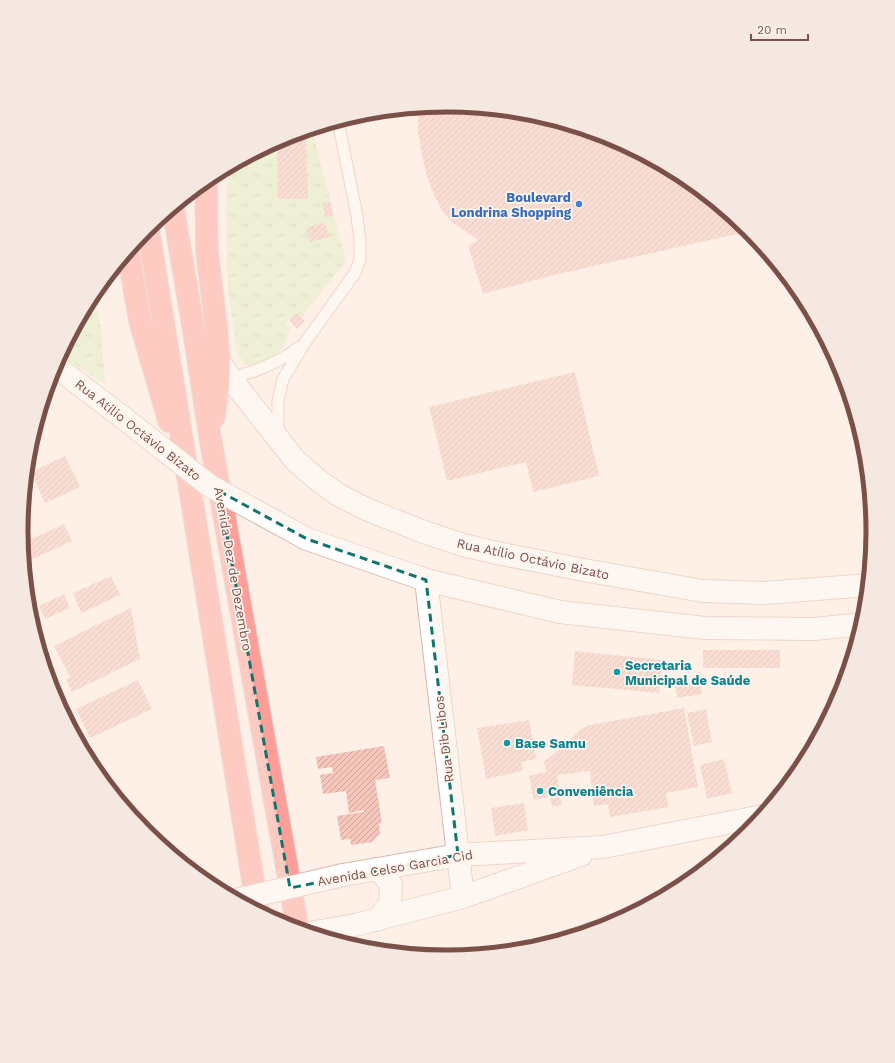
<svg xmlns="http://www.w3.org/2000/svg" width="895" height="1063" font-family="'Work Sans',sans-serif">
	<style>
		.grass { fill: url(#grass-tufts) }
		.building { fill: url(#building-hatch) }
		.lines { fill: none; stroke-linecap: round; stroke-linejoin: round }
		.lane-casing { stroke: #d4b7ad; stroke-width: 13 }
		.street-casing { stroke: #d4b7ad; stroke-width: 24 }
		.secondary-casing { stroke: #d9b7ac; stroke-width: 24 }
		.highway-casing { stroke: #dacecc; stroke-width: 24 }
		.lane { stroke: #fff; stroke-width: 11 }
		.street { stroke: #fff; stroke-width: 22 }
		.secondary { stroke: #fff; stroke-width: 22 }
		.highway { stroke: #fd9e98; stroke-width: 22 }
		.secondary-bridge-casing { stroke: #d9b7ac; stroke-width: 24; stroke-linecap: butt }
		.secondary-bridge { stroke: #fff; stroke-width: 22 }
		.marked { fill: none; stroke: #0f766e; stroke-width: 3; stroke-dasharray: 8 5; stroke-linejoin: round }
		.shop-dot { fill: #3f7fe0; stroke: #fff5ee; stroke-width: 1.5 }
		.culture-dot { fill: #0f9aa8; stroke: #fff5ee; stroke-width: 1.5 }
		.labels { text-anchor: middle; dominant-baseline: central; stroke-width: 3.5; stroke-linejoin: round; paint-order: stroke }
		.shop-label { font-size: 13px; font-weight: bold; fill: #366cbe; stroke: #fff5ee; text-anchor: end }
		.street-label { font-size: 13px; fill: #7a5048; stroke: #fff5ee }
		.culture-label { font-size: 13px; font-weight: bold; fill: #0d838f; stroke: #fff5ee; text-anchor: start }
		.rim { fill: none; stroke: #7a5048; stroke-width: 5 }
	</style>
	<defs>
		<pattern id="grass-tufts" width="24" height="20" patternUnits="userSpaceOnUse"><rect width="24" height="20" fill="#dcedc2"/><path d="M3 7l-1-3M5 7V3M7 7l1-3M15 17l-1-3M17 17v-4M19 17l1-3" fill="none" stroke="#b7c2a0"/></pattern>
		<pattern id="building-hatch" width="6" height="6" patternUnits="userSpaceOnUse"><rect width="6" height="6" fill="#f6c6bb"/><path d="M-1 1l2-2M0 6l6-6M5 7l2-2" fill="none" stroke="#cca39a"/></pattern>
	</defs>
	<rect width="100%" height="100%" fill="#fef0e6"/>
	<g class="grass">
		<path d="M312,129L346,261L301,318L296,313L285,323L290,328C284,351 279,355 260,369L245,364L237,352L228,291L226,204L229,167L284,137Z"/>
		<path d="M95,292L101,329L105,384L60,356Z"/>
	</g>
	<g class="building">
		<path d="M448,105L531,113L611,138L685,177L750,231L554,275L483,294L468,246L478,240L453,223L443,212L435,197L427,177L422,156L418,133V108Z"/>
		<path d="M282,138H306L308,199H278L277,141Z"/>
		<path d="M330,202L333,215L325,217L322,203Z"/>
		<path d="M325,223L329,237L310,242L306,228Z"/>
		<path d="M296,313L305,321L297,329L289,320Z"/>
		<path d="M575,372L599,476L533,492L526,462L447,481L429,407Z"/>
		<path d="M65,456L80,487L45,503L31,472Z"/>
		<path d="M64,524L72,541L24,563L22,543Z"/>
		<path d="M111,576L120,595L81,613L73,593Z"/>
		<path d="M64,594L70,608L45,619L39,606Z"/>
		<path d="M131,608L140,659L72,692L66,679L70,677L54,646Z"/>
		<rect x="703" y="650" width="77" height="18"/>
		<path d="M575,651L662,660L659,693L572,685Z"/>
		<path d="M138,680L152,709L90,738L76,709Z"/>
		<path d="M700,681L702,694L677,698L675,685Z"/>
		<path d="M684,708L698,787L666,793L669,807L610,817L608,804L594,806L590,777L602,774L590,776V771L557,775L562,805L552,807L550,796L534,800L529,776L546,772L544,761L554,754L581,729L590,725Z"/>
		<path d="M706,709L712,742L694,746L687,713Z"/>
		<path d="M529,720L536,759L521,762L523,771L486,779L477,728Z"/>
		<path d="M384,746L390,778L375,780L382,823L379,824L380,833L372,842L351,845L350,839L341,840L337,816L364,812V810L349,813L346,791L323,794L320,775L333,773L332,767L318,769L316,757Z"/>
		<path d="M724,759L732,793L707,799L700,765Z"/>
		<path d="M524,803L528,830L495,836L491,808Z"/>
	</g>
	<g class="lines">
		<defs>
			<g id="lane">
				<path d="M231,379C255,371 279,363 299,347"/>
				<path d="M278,435V401L283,379L306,341L355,273L360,260V241L357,216L338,121"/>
			</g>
			<path id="street" d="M426,580L463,897"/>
			<g id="secondary">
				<path d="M219,361L231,379L295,460L313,476L337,494L366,509L424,532L463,545L497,553L589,571L703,591L764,593L869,585"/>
				<path d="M55,366L121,416"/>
				<path d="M307,539L426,580L560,612L705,628L814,629L863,624"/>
				<path d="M343,875L458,855L603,847L763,816"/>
				<path d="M377,920L390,904L391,884L378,869"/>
				<path d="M310,933L355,925L463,897L581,855"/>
			</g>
			<g id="highway">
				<path d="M206,180L207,251L216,326L219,361L218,385L214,417"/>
				<path d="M173,208L195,338L210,437L298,930"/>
				<path d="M148,228L258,912"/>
				<path d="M128,252L140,321L169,421"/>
			</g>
		</defs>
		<use href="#lane" class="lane-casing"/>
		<use href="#street" class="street-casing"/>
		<use href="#secondary" class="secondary-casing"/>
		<use href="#highway" class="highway-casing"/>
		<use href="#lane" class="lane"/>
		<use href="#street" class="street"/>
		<use href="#secondary" class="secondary"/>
		<use href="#highway" class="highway"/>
		<defs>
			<g id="secondary-bridge">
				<path d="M121,416L210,486L307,539"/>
				<path d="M236,900L343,875"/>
			</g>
		</defs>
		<use href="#secondary-bridge" class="secondary-bridge-casing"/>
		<use href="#secondary-bridge" class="secondary-bridge"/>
	</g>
	<path d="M0 0H895V1063H0ZM219,491L307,539L426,580L458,855L290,888Z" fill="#fef0e6" fill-opacity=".55" fill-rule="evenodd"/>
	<path class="marked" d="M219,491L307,539L426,580L458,855L290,888Z"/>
	<circle class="shop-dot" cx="579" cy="204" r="4"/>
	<g class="culture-dot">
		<circle cx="617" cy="672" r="4"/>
		<circle cx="507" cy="743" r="4"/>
		<circle cx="540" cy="791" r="4"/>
	</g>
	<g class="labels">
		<g class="shop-label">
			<text x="571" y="197">Boulevard<tspan x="571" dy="15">Londrina Shopping</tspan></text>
		</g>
		<g class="street-label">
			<text transform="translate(138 430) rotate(38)">Rua Atílio Octávio Bizato</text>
			<text transform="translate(533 559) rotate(12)">Rua Atílio Octávio Bizato</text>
			<text transform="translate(233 569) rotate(80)">Avenida Dez de Dezembro</text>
			<text transform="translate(444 739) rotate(-97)">Rua Dib Libos</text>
			<text transform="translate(395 868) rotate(-10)">Avenida Celso Garcia Cid</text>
		</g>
		<g class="culture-label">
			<text x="625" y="665">Secretaria<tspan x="625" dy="15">Municipal de Saúde</tspan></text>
			<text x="515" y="743">Base Samu</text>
			<text x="548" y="791">Conveniência</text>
		</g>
	</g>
	<path d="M0 0H895V1063H0ZM28 531a419 419 0 1 1 838 0a419 419 0 1 1-838 0Z" fill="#f4e8e1" fill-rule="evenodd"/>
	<path class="rim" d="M28 531a419 419 0 1 1 838 0a419 419 0 1 1-838 0Z"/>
	<path d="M751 34v6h57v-6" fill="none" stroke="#7a5048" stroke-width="2"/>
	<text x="757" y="34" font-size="12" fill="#7a5048" stroke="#fff5ee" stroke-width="3" paint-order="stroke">20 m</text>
</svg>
